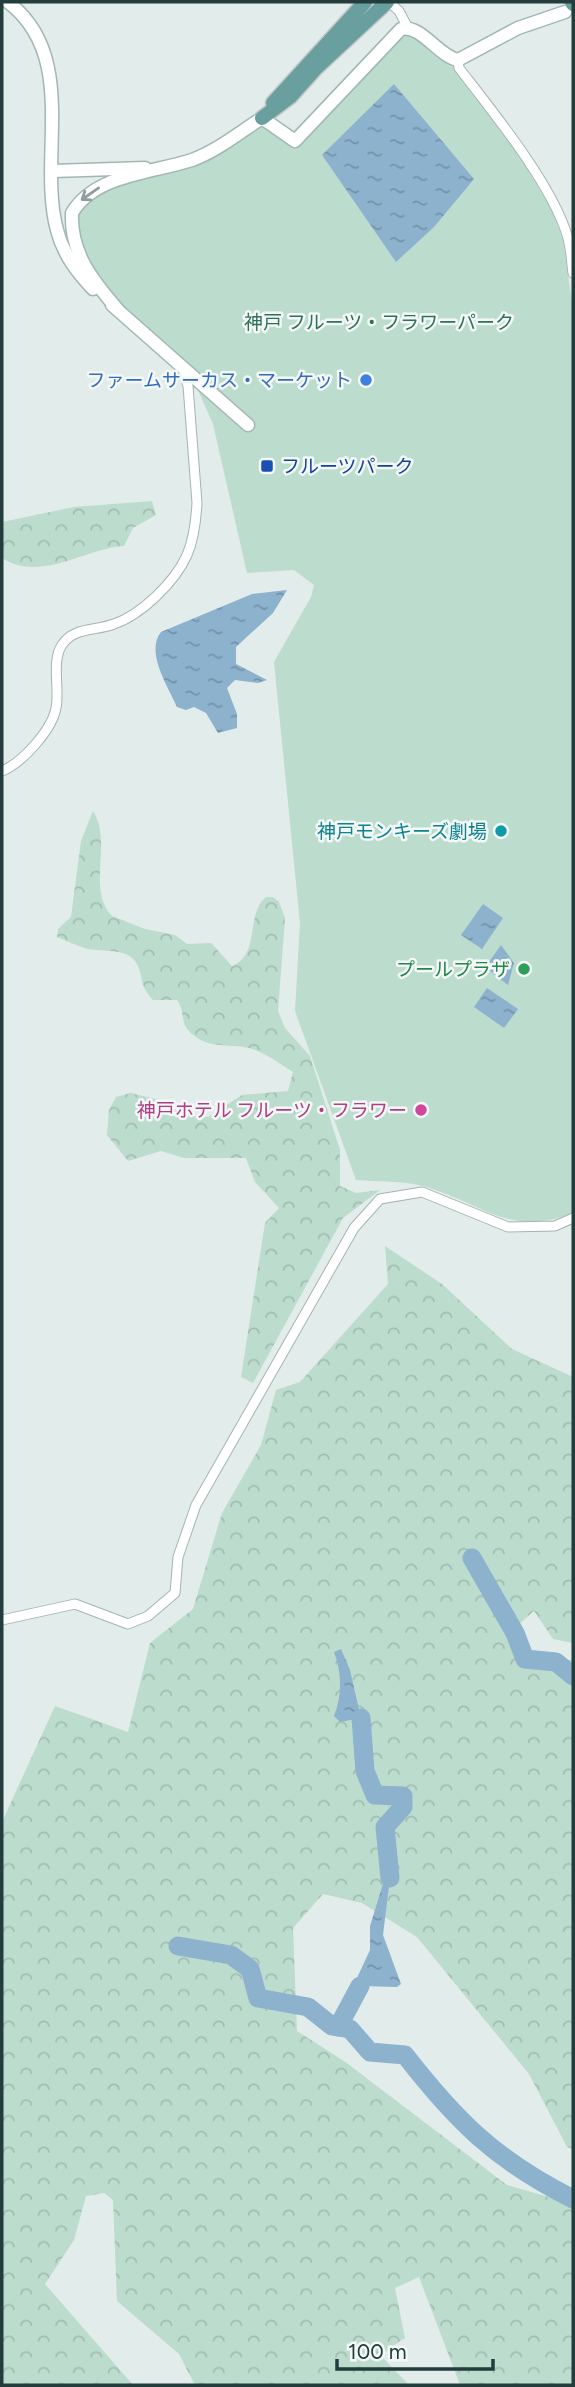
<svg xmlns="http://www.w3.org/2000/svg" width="575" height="2387" font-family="Figtree,'Noto Sans JP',sans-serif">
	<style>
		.forest { fill: url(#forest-crowns) }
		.park { fill: #bcdccd }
		.water { fill: url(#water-ripples) }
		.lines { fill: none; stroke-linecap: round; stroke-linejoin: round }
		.river { stroke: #8db2ce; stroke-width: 19 }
		.street-casing { stroke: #a5b4b2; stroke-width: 11 }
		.secondary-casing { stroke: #a1b7b5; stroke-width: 15 }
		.primary-casing { stroke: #c1c8c8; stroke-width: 17 }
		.street { stroke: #fff; stroke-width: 9 }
		.secondary { stroke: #fff; stroke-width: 12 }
		.primary { stroke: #699f9f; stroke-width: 14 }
		.oneway { stroke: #919e9e }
		.shop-dot { fill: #3f7fe0; stroke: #f3f8f7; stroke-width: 2.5 }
		.transit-dot { fill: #1a4fb4; stroke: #f3f8f7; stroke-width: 2.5 }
		.culture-dot { fill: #0f9aa8; stroke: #f3f8f7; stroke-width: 2.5 }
		.leisure-dot { fill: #2e9e5b; stroke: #f3f8f7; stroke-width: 2.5 }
		.hotel-dot { fill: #d1479c; stroke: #f3f8f7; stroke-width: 2.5 }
		.labels { text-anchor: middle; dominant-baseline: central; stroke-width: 5; stroke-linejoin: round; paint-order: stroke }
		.park-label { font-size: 19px; fill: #2f715a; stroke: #f3f8f7 }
		.shop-label { font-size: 19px; fill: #366cbe; stroke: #f3f8f7; text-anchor: end }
		.transit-label { font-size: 19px; fill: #164399; stroke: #f3f8f7; text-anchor: start }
		.culture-label { font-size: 19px; fill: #0d838f; stroke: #f3f8f7; text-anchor: end }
		.leisure-label { font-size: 19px; fill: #27864d; stroke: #f3f8f7; text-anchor: end }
		.hotel-label { font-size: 19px; fill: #b23c85; stroke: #f3f8f7; text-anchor: end }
	</style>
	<defs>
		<pattern id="forest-crowns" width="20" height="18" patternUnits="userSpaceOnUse" patternTransform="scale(1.75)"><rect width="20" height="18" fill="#bcdccd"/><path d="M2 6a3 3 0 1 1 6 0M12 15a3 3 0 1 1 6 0" fill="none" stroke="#a1beb1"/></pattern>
		<pattern id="water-ripples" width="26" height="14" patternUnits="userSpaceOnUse" patternTransform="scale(1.75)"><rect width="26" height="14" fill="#8db2ce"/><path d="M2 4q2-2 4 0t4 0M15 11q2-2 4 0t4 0" fill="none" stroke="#7392a8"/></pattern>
	</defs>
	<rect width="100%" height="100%" fill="#e2ecea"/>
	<g class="forest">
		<path d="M152,501L156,515L133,528L124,546C85,548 41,583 2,558V522L74,507Z"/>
		<path d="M93,811C113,842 86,890 112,916L145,929L175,935L187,944L211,943L232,966C261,955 245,914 266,897H273L279,902L285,918L278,1011L285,1028L310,1056L340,1150V1186L356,1193L380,1190L343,1218L253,1383L241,1377L265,1223L279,1208L255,1182L246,1158H184L161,1151L128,1161L107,1135L109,1110L116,1097L131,1093L163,1101L183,1115L208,1117L242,1095L288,1091L293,1072C280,1064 263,1051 249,1048C226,1043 206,1050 188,1030C180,1021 185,1010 177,1000H153C138,985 144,973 135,961C125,948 103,952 88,949C78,946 67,941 57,937L58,929L71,917L81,841Z"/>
		<path d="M385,1246L442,1284L512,1349L573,1377V1643L553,1639L534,1611L517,1626L533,1659L573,1660V2149L567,2147L529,2074L417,1937L362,1903L323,1894L293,1928L297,2031L344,2061L507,2185L573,2204V2385H460L419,2277L395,2288L405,2338L380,2355L409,2385H195L179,2354L117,2301L113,2200L104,2193L86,2196L74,2240L45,2284L133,2385H2V1822L55,1706L128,1732L150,1643L193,1609L222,1513L261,1445L276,1390L300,1382L388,1284Z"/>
	</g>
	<path class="park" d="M406,31L449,62L506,134L552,210L563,240L573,309V1213C510,1238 482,1203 426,1187C404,1180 378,1182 356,1180L295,1011L300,923L274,662L311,597L314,585L294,570L247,573L213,424L185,361L98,287L80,263L78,215L90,197L154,170L205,157L262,118L296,143Z"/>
	<g class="water">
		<path d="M394,84L474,179L434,227L396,262L322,155Z"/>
		<path d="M287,590L273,613L236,647V664L267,680L258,683L235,680L227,688L237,714V728L218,733L206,713L194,707L186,710L177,707C168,686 145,652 161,632L252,594Z"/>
		<path d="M483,904L503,918L482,949L461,935Z"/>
		<path d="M501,945L514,963L508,985L490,971L494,966L489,962Z"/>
		<path d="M487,988L518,1009L504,1028L474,1007Z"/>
		<path d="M341,1649L350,1670L361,1718L340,1722L334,1716C342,1696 342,1672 334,1652Z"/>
		<path d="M386,1874L390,1878L383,1935L401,1984L397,1987L360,1986L356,1980L370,1950V1926Z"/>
	</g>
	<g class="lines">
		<g class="river">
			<path d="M472,1558L515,1633L525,1659L556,1662L573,1676"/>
			<path d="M361,1718L365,1771L375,1795L403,1796V1807L385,1827L390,1878"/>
			<path d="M178,1946L231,1955L250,1969L258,1998L308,2007L332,2026L350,2029L370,2052L405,2055C457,2122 497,2161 573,2199"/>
			<path d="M338,2027L360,1986"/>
		</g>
		<defs>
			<g id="street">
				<path d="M389,2L399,11L408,28"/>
				<path d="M458,60L459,68C493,112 551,183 567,235C571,247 571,260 573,273"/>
				<path d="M2,771C22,763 52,730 56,708C60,689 51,661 62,645C73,627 96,631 114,624C141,615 175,582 187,555C194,539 196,521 197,503L188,386L183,368"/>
				<path d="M2,1620L75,1604L128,1624L148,1616L175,1593L178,1557L196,1505L354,1228L380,1199L422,1192L508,1227L555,1226L573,1218"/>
			</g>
			<g id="secondary">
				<path d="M8,2C80,57 37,157 57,230C63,254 77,272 93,289"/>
				<path d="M53,171L145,168"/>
				<path d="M112,305L248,425"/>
				<path d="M118,310C93,281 70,253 72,213C95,174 153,173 192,160C217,151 240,132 262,118L295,141L401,29C421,24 438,56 458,60L518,28L565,12"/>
			</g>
			<g id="primary">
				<path d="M572,2L573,4"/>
				<path d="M273,103L365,2"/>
				<path d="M262,118L290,97L316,68L387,2"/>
			</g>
		</defs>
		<use href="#street" class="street-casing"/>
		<use href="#secondary" class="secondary-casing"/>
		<use href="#primary" class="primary-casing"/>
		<use href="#street" class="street"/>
		<use href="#secondary" class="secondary"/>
		<use href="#primary" class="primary"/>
	</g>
	<defs><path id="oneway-shaft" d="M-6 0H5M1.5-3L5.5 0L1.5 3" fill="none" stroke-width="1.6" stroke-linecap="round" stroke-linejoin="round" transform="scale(1.75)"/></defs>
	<use class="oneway" href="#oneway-shaft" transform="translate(90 194) rotate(145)"/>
	<circle class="shop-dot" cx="366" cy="380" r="7"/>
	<rect class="transit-dot" x="260" y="459" width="14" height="14" rx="3.5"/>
	<circle class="culture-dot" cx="501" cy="831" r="7"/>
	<circle class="leisure-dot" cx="524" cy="969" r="7"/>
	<circle class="hotel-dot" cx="421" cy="1110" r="7"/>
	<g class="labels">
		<g class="park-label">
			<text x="379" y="322">神戸 フルーツ・フラワーパーク</text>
		</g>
		<g class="shop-label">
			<text x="352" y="380">ファームサーカス・マーケット</text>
		</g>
		<g class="transit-label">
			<text x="281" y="466">フルーツパーク</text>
		</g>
		<g class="culture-label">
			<text x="487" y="831">神戸モンキーズ劇場</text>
		</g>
		<g class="leisure-label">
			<text x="510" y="969">プールプラザ</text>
		</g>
		<g class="hotel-label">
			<text x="407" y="1110">神戸ホテル フルーツ・フラワー</text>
		</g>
	</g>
	<rect width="575" height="2387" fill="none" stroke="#233c3c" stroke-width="7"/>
	<path d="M337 2359v10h156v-10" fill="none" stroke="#233c3c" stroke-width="3.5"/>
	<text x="348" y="2359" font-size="21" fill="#233c3c" stroke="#f3f8f7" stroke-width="5" paint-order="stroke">100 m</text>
</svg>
